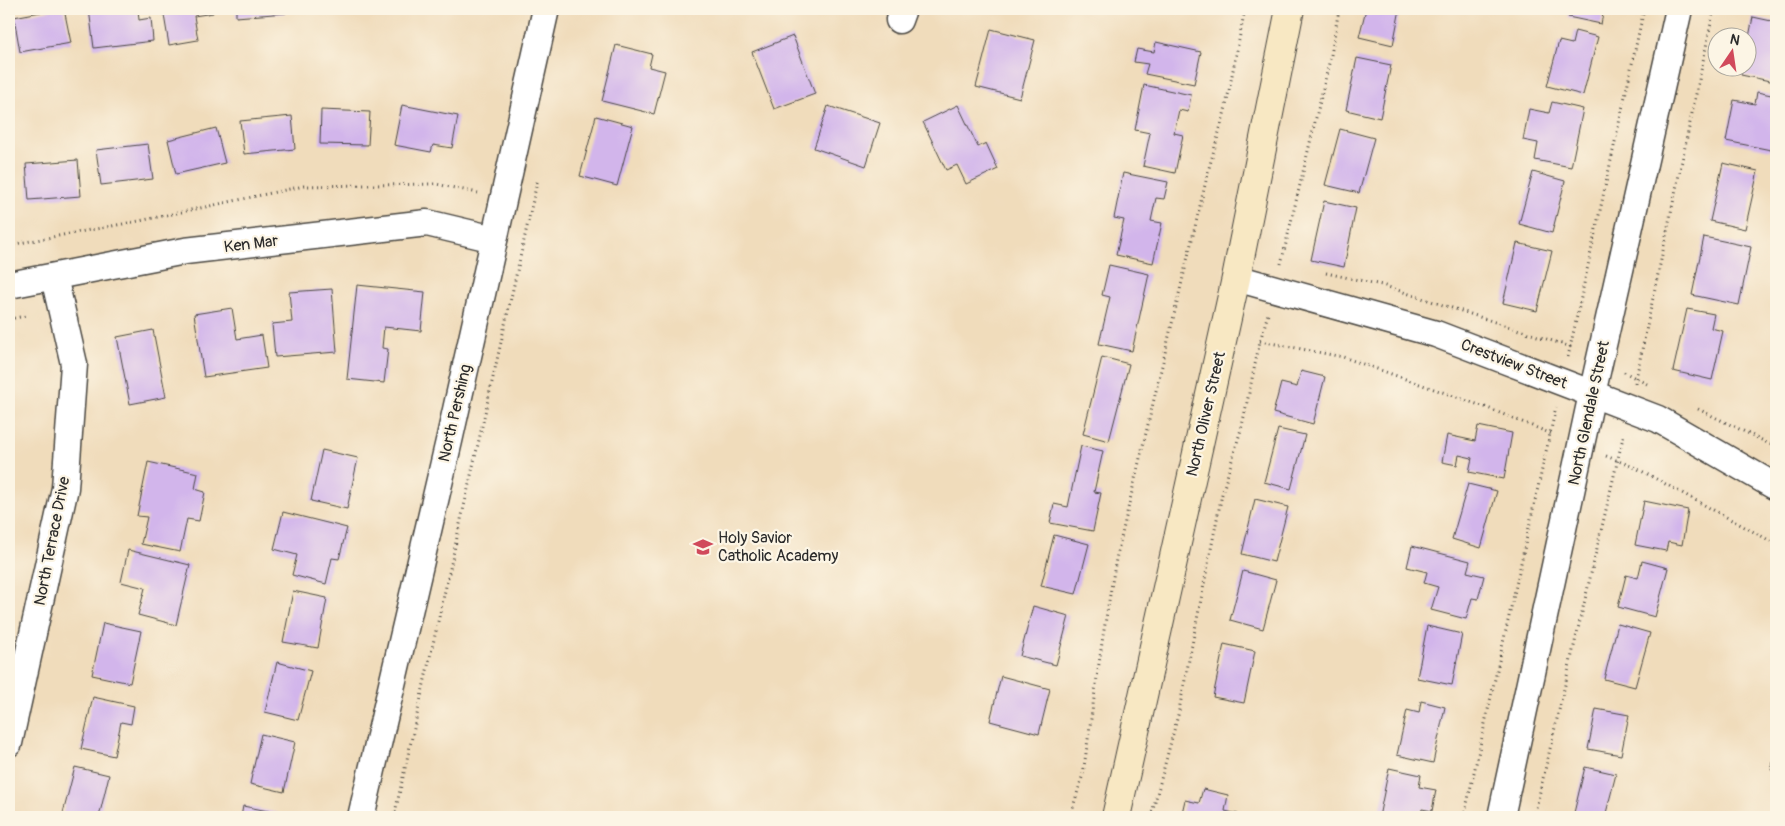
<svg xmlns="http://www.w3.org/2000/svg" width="1785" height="826" font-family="Pangolin,sans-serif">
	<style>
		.building { fill: #d2b5eb }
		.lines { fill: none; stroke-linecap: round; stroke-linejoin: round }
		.street-casing { stroke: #494641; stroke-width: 29 }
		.secondary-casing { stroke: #494641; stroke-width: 30 }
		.path { stroke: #494641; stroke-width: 3; stroke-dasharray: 1 4; stroke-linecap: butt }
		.street { stroke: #fff; stroke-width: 26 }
		.secondary { stroke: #f8e8c3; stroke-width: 28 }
		.labels { text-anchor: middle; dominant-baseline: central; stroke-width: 4.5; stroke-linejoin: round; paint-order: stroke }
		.street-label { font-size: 16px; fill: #2b2b2b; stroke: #fcf5e5 }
		.poi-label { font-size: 16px; fill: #2b2b2b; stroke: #fcf5e5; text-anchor: start }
	</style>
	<rect width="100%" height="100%" fill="#fcf5e5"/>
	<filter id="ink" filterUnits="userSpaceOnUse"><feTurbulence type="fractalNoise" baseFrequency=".02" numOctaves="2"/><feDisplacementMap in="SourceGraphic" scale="10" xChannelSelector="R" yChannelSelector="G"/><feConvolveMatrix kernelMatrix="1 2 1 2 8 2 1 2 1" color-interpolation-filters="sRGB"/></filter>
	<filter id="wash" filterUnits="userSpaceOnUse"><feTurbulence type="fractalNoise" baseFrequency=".0096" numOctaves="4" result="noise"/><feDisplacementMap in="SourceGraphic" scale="20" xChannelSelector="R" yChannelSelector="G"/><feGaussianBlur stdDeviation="1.12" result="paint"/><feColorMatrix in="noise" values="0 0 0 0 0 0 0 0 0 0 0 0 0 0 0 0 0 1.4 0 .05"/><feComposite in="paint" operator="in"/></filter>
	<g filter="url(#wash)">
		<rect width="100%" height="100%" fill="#f0dcbb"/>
		<g id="blocks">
			<g class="building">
				<path d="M56,9H64L71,43L20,52L14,17Z"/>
				<path d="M89,9H138L139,20L151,18L153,41L94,48Z"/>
				<path d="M163,9H213V13L194,16L198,40L169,45Z"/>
				<path d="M236,9H286V13L236,17Z"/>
				<path d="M1366,9H1400L1393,45L1359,37Z"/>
				<path d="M1570,9H1604L1601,24L1568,17Z"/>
				<path d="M1753,17L1776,22L1775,82L1741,75L1742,68H1748V42Z"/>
				<path d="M991,29L1035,40L1020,98L976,87Z"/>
				<path d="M1575,31L1598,37L1583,95L1547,86L1559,41L1572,44Z"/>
				<path d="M793,36L815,94L774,109L752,52Z"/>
				<path d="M1156,42L1201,52L1194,84L1145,74L1148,64L1134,62L1137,49L1154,52Z"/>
				<path d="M616,45L652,54L649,67L665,71L654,114L602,101Z"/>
				<path d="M1357,58L1391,65L1380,118L1346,110Z"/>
				<path d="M1144,85L1191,95L1188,112L1179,110L1174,133L1183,135L1175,173L1143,166L1150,133L1135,130Z"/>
				<path d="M1757,92L1776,96V122L1771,150L1726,141L1734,100L1755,104Z"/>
				<path d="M1552,102L1583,109L1571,167L1535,160L1538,143L1523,140L1529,109L1549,113Z"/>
				<path d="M402,105L458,116L452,148L433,145L431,152L394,145Z"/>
				<path d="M958,105L978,147L986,143L998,169L966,184L957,165L946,170L923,122Z"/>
				<path d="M828,106L880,123L866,166L814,148Z"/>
				<path d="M321,110L370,112L368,145L320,144Z"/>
				<path d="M292,116L295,149L244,154L240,121Z"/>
				<path d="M596,116L633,126L617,186L580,176Z"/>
				<path d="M216,128L225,163L176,174L168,140Z"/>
				<path d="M1340,129L1374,138L1359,193L1325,185Z"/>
				<path d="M148,144L153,179L101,185L96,150Z"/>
				<path d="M78,160L81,196L29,200L26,164Z"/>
				<path d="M1723,163L1758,171L1745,229L1710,221Z"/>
				<path d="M1533,172L1565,181L1552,233L1519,224Z"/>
				<path d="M1123,173L1168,182L1164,199L1156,198L1151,221L1162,223L1153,263L1116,255L1124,220L1114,218Z"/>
				<path d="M1324,201L1356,208L1344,267L1311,260Z"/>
				<path d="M1704,237L1751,247L1739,305L1692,295Z"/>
				<path d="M1517,243L1552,251L1537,311L1503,303Z"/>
				<path d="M1109,265L1149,274L1132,351L1099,344L1110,297L1102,295Z"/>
				<path d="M357,285L425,292L421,331L384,327L382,348L388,349L384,383L347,379Z"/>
				<path d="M332,289L337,352L275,357L272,324L292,322L289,292Z"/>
				<path d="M232,308L237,339L262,335L267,368L204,377L194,314Z"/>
				<path d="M1687,309L1714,314L1711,328L1723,331L1712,380L1673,371Z"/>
				<path d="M153,330L166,397L130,404L117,337Z"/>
				<path d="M1102,357L1129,364L1109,441L1083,434Z"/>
				<path d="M1301,371L1325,377L1313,424L1273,413L1281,383L1297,387Z"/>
				<path d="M1478,426L1512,433L1504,479L1469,472L1472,458L1459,455L1457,465L1442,462L1447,435L1475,441Z"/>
				<path d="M1278,429L1305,435L1291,489L1264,482Z"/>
				<path d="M1081,446L1103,451L1094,492L1101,493L1093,531L1050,523L1054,504L1068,507Z"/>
				<path d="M322,450L358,458L347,509L311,501Z"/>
				<path d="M148,462L198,473L195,489L205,492L199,521L187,519L180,552L141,544L147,517L137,516Z"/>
				<path d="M1468,484L1497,491L1481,548L1452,539Z"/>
				<path d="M1255,499L1288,507L1274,562L1242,554Z"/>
				<path d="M1644,501L1688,510L1682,545L1668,542L1666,551L1635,545Z"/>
				<path d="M283,512L347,528L339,559L332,558L326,584L292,575L297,555L274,549Z"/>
				<path d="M1054,535L1089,544L1076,594L1041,586Z"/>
				<path d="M1412,546L1470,561L1467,572L1484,576L1478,599L1472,598L1466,619L1431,610L1438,587L1424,583L1427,572L1407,567Z"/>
				<path d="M128,550L190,565L176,625L138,615L145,588L121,582Z"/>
				<path d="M1642,561L1668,568L1655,617L1618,607L1626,575L1638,578Z"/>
				<path d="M1243,571L1276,580L1263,629L1230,620Z"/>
				<path d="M293,591L327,598L318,648L283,642Z"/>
				<path d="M1033,606L1069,616L1056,665L1020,656Z"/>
				<path d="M103,623L141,631L130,683L92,675Z"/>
				<path d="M1618,624L1650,633L1635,687L1604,679Z"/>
				<path d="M1427,626L1462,634L1452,685L1417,678Z"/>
				<path d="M1224,644L1255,651L1244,703L1213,697Z"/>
				<path d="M277,662L311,671L298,720L265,712Z"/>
				<path d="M1001,676L1050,689L1039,734L990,721Z"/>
				<path d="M93,697L134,706L131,724L121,722L114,756L81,749Z"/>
				<path d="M1421,701L1445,707L1433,763L1397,755L1407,710L1419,713Z"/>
				<path d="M1596,709L1629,715L1621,755L1588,749Z"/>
				<path d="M261,734L295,742L284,792L250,784Z"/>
				<path d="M1776,750V771L1771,770Z"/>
				<path d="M75,767L109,775L99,817H62Z"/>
				<path d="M1585,767L1616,774L1605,817H1573Z"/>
				<path d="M1389,768L1421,775L1419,787L1436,790L1432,811L1422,809L1420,817H1379Z"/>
				<path d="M1203,789L1228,795L1225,811L1238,814L1237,817H1181L1185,800L1199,803Z"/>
				<path d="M243,806L278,813L277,817H241Z"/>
			</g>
		</g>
	</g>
	<g filter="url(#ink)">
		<use href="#blocks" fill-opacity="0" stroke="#494641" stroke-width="1"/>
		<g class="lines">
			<defs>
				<g id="street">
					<path d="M899,20L903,9"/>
					<path d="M1236,278L1436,334L1658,419L1776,487"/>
					<path d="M9,285L185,251L427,223L494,239"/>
					<path d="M9,743L65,488L74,364L54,277"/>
					<path d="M361,817L449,441L546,9"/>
					<path d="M1501,817L1592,394L1679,9"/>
				</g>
				<path id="secondary" d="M1116,817L1236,278L1290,9"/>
			</defs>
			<use href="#street" class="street-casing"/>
			<use href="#secondary" class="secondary-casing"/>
			<g class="path">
				<path d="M9,245L139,221L304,186L436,184L478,193"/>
				<path d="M1281,264L1331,55L1339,9"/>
				<path d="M1326,273L1382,285L1571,347"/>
				<path d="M9,319L26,316"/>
				<path d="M1260,341L1343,357L1485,407L1552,434"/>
				<path d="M1568,357L1644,9"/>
				<path d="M1624,372L1647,384"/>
				<path d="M1635,383L1714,9"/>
				<path d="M1698,409L1776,447"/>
				<path d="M1606,456L1636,468L1776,544"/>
				<path d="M394,817L538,178"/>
				<path d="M1070,817L1083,774L1103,636L1116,559L1209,168L1225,111L1245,9"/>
				<path d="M1151,817L1178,715L1222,494L1242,426L1260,341L1268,314"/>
				<path d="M1464,817L1556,407"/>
				<path d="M1534,817L1624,433"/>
			</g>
			<use href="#street" class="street"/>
			<use href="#secondary" class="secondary"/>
		</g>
	</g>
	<defs>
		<symbol id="school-bare" viewBox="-9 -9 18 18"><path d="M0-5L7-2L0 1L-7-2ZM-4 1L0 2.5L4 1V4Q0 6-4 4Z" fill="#d1495b" stroke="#fcf5e5" stroke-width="2.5" paint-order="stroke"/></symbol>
	</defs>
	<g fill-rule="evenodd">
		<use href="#school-bare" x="689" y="533" width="28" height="28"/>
	</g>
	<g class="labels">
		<g class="street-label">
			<text transform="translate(251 244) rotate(-7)">Ken Mar</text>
			<text transform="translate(1514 364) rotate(21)">Crestview Street</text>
			<text transform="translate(455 413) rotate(-77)">North Pershing</text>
			<text transform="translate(1589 413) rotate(-78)">North Glendale Street</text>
			<text transform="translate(1206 414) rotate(-77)">North Oliver Street</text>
			<text transform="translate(52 541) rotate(-79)">North Terrace Drive</text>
		</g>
		<g class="poi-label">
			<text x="718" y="538">Holy Savior<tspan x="718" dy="18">Catholic Academy</tspan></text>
		</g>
	</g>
	<rect width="1785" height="826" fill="none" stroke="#fcf5e5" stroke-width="30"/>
	<g transform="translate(1732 52) rotate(13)"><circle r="24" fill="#fcf5e5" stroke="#a8a49b"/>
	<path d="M0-4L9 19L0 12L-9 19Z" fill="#d1495b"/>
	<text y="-8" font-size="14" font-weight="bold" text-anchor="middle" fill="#2b2b2b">N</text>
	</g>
</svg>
